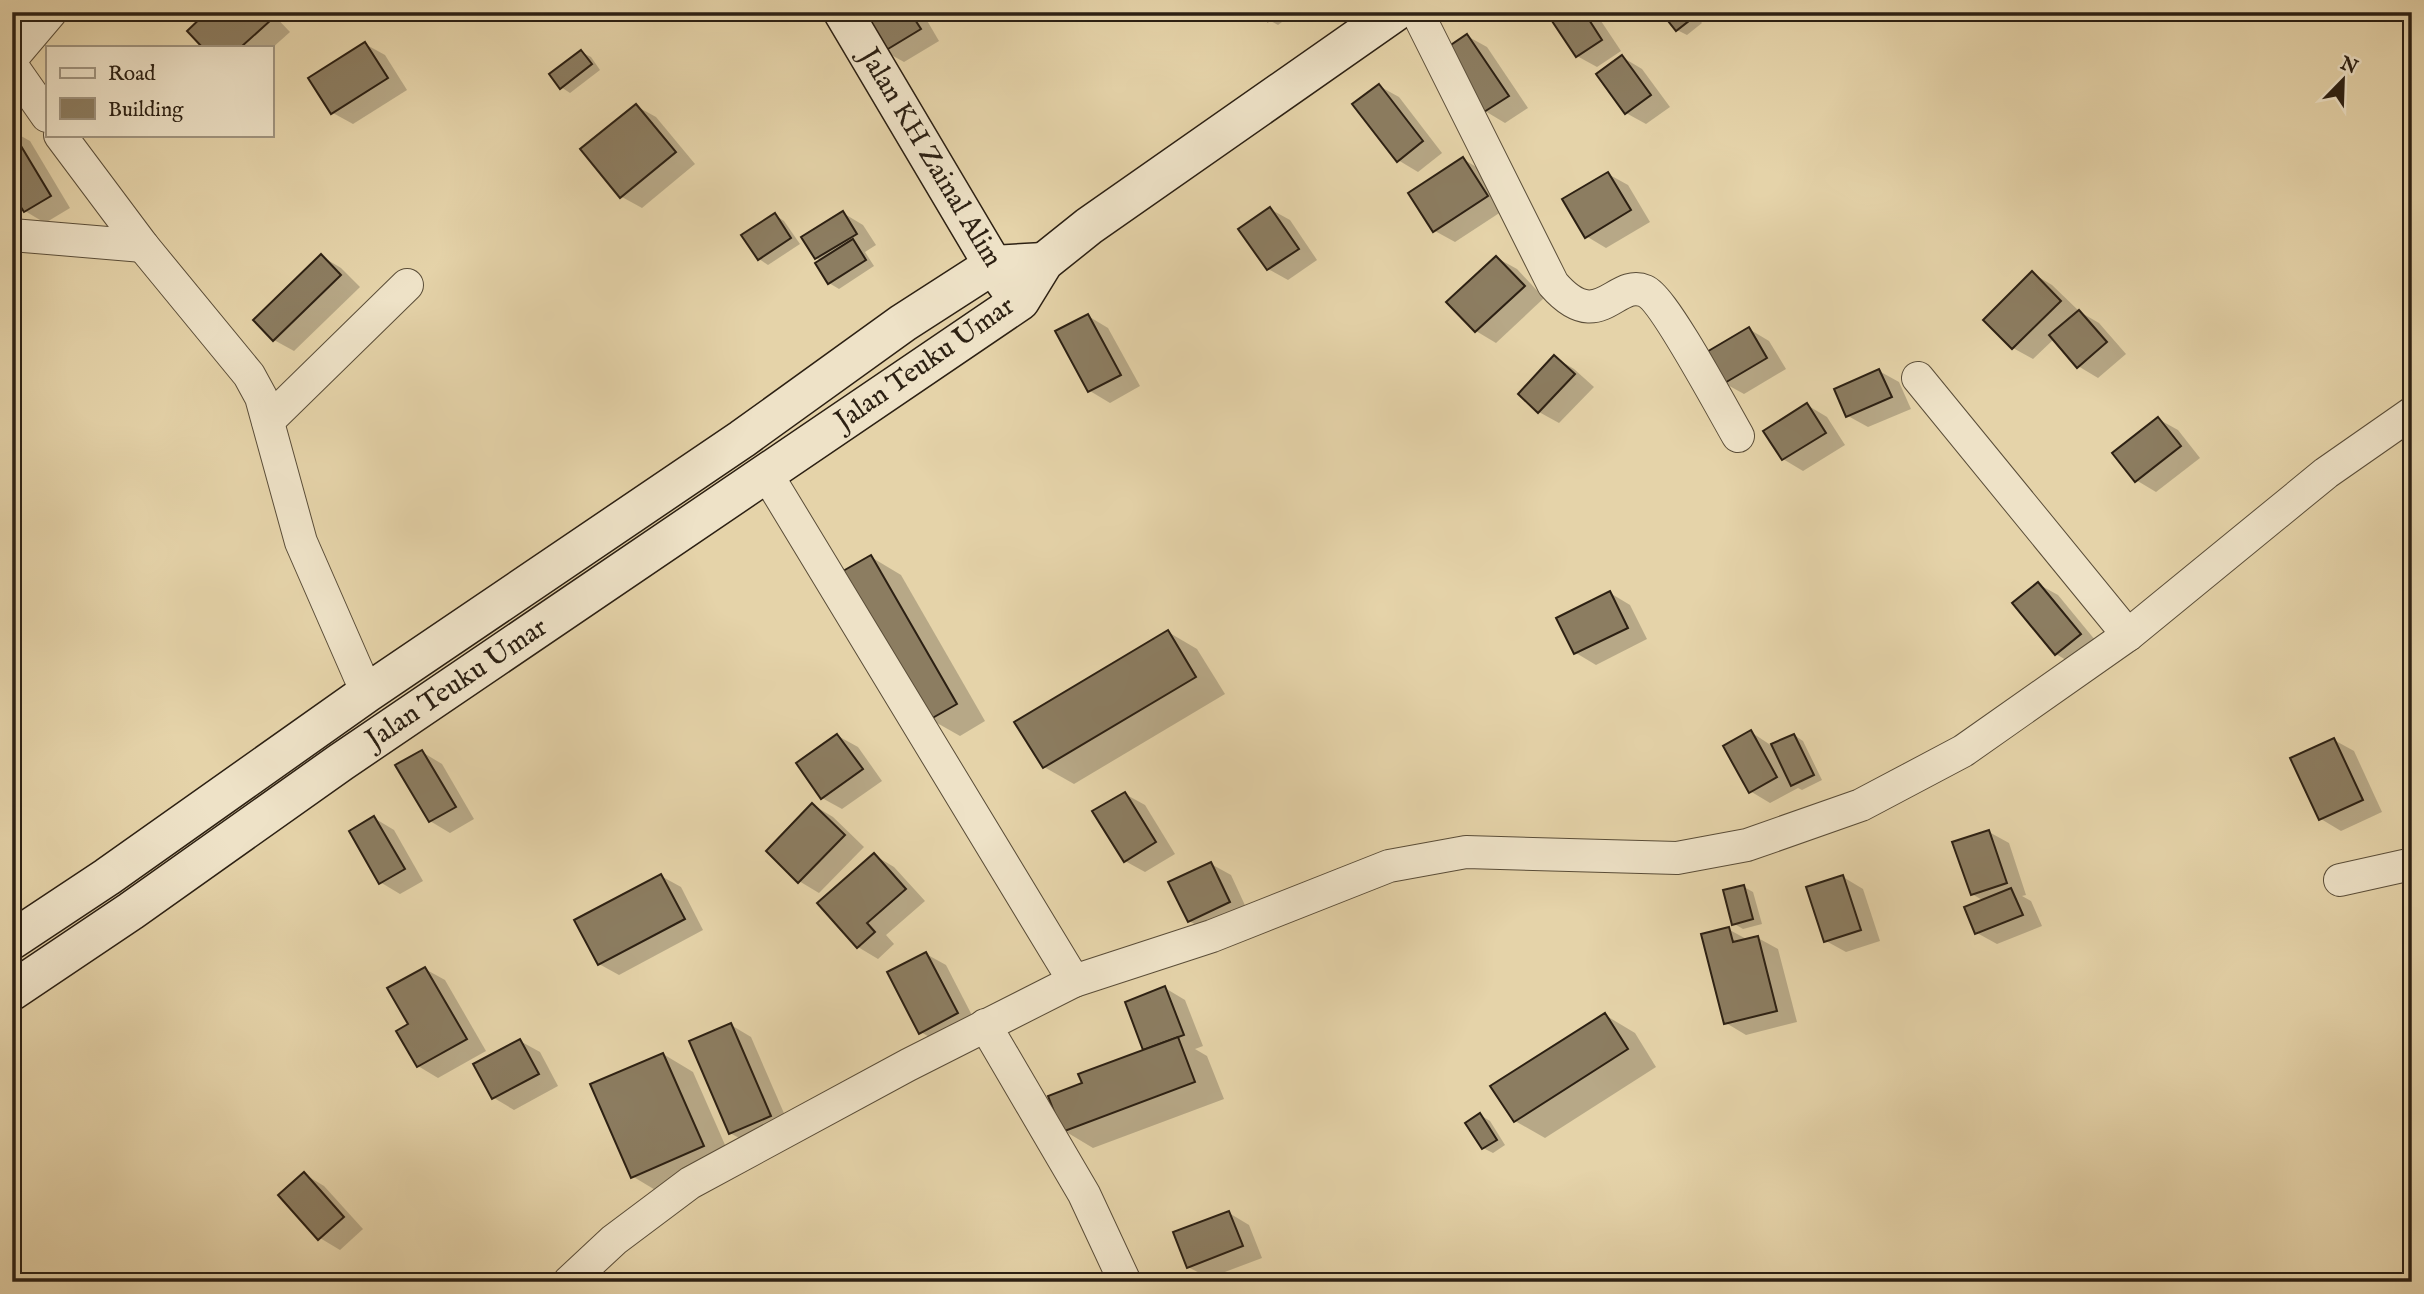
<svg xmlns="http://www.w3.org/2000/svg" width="2424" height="1294" font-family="'IM FELL English',serif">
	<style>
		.shadow { fill: #0003 }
		.building { fill: #8c7d61; stroke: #2c2013; stroke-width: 2 }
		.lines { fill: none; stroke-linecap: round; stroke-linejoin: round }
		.street-casing { stroke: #5a4d38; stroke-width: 34 }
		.secondary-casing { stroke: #2c2013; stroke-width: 41 }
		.street { stroke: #eee2c7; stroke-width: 32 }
		.secondary { stroke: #eee2c7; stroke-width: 38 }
		.labels { text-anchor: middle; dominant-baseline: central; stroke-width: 5; stroke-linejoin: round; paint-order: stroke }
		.street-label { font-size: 28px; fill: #2c2013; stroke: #eee2c7 }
	</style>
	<rect width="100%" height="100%" fill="#e5d3a9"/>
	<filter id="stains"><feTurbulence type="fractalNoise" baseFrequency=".00286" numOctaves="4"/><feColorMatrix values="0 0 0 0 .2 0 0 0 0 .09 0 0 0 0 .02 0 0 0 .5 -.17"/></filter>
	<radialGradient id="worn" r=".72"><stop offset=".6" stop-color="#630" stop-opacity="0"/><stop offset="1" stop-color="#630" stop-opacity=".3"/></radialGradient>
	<g class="shadow">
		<path d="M12,12H35L12,31Z"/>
		<path d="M210,12H271L290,32L271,49L205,47L189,31Z"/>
		<path d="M880,12H922L939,41L904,62L884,51Z"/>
		<path d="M1263,12H1287L1290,16L1278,25L1269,20Z"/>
		<path d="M1548,12H1595L1621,51L1597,67L1577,56Z"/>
		<path d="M1663,12H1693L1702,23L1687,35L1677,30Z"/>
		<path d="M1791,12H1817L1808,22Z"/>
		<path d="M1467,36L1487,47L1528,108L1505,123L1485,111Z"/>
		<path d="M365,44L385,55L407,90L353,124L333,113Z"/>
		<path d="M581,52L591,57L600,70L570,93L561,87Z"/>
		<path d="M1622,57L1642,69L1670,107L1646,124L1626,113Z"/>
		<path d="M1379,86L1399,97L1442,153L1418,172L1398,160Z"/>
		<path d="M636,106L656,117L695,164L642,208L622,197Z"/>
		<path d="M12,131L30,141L70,208L45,223L25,211L12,189Z"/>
		<path d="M1463,159L1483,171L1507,208L1455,242L1435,231Z"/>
		<path d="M1608,174L1628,185L1650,222L1606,248L1586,236Z"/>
		<path d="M1270,209L1290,220L1317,260L1288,280L1268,269Z"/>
		<path d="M843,213L863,225L876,245L865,252L874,266L839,289L829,283L821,261L816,258Z"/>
		<path d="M775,215L784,221L800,244L768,265L759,259Z"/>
		<path d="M321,256L341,268L360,287L294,351L274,340Z"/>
		<path d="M1497,258L1517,269L1544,298L1496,343L1476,331Z"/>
		<path d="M2032,273L2052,285L2080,312L2099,323L2126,354L2098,378L2078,366L2054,339L2033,359L2013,348L1986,320Z"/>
		<path d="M1088,316L1108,328L1140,386L1110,403L1090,391Z"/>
		<path d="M1749,329L1769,341L1786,369L1744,394L1724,383Z"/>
		<path d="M1554,357L1574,369L1594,387L1559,423L1539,412L1520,394Z"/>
		<path d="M1879,371L1899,382L1911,409L1868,427L1848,416Z"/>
		<path d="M1807,405L1827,417L1845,445L1803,471L1783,459Z"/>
		<path d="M2158,419L2178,430L2200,458L2156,492L2136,480Z"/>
		<path d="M871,557L901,575L985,721L960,736L930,719Z"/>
		<path d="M2038,584L2058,595L2100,646L2076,666L2056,654Z"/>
		<path d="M1610,593L1630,605L1647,639L1596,665L1576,653Z"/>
		<path d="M1168,632L1197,649L1225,694L1074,784L1044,767Z"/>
		<path d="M1751,732L1772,746L1794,735L1803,741L1822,780L1802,790L1798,788L1770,803L1750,791Z"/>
		<path d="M838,736L858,747L882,781L842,809L822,798Z"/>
		<path d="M2334,740L2354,751L2382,812L2341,831L2321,819Z"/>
		<path d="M422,752L442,764L474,819L450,833L430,821Z"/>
		<path d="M1125,794L1145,805L1175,854L1145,872L1125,861Z"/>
		<path d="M813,805L833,817L864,847L819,893L799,881Z"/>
		<path d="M374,818L394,830L423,881L400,894L380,882Z"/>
		<path d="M1989,832L2009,843L2026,895L2022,896L2031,901L2042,926L1997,944L1977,933L1984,901L1972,894Z"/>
		<path d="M874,855L894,867L925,901L886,935L894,944L878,959L858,947L820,903Z"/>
		<path d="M1211,864L1231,875L1249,914L1209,932L1189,921Z"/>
		<path d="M661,876L681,887L703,930L619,975L599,964Z"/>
		<path d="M1843,877L1863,889L1880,941L1846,952L1826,941Z"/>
		<path d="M1744,887L1753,892L1762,924L1743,929L1733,923Z"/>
		<path d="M1728,929L1748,940L1758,938L1778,949L1797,1022L1746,1035L1726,1023Z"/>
		<path d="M926,954L946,965L977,1025L941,1044L921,1032Z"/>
		<path d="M425,969L445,980L486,1051L438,1078L418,1066L410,1025Z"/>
		<path d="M1165,988L1185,1000L1203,1046L1195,1049L1207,1056L1224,1099L1093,1148L1063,1130L1145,1051Z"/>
		<path d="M1605,1015L1635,1033L1656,1067L1545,1138L1515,1121Z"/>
		<path d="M731,1025L751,1037L790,1127L750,1144L730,1133Z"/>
		<path d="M520,1041L540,1052L558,1086L514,1110L494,1098L475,1065Z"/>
		<path d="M663,1054L693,1072L733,1163L662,1194L632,1176Z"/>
		<path d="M1480,1115L1490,1121L1505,1145L1493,1153L1483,1148Z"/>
		<path d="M304,1174L324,1186L363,1229L340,1250L320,1238Z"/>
		<path d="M1229,1213L1249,1225L1262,1258L1209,1278L1188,1267Z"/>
	</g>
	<g class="building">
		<path d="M207,12H264L271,20L241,47H202L187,31Z"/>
		<path d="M877,12H910L921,29L883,52L863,21Z"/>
		<path d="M1261,12H1279L1268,21Z"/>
		<path d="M1546,12H1584L1602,40L1576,57Z"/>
		<path d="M1661,12H1690L1694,17L1676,31Z"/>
		<path d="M1467,34L1509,96L1484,112L1442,51Z"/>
		<path d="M365,42L388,78L331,114L308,78Z"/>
		<path d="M581,50L592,64L560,89L549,74Z"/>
		<path d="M1622,55L1651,95L1625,114L1596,74Z"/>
		<path d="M1379,84L1423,141L1397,162L1352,104Z"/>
		<path d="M636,104L676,152L620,198L580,149Z"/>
		<path d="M12,131L51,196L24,212L12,193Z"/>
		<path d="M1463,157L1488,196L1433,232L1408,193Z"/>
		<path d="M1608,172L1631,210L1585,238L1562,199Z"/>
		<path d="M1270,207L1299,249L1267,270L1238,229Z"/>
		<path d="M843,211L857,234L815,259L801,237Z"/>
		<path d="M775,213L791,238L758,260L741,235Z"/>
		<path d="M853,239L866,260L828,284L815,263Z"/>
		<path d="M321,254L341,275L273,341L253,320Z"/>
		<path d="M1496,256L1525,286L1475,332L1446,302Z"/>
		<path d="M2032,271L2061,301L2012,349L1983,320Z"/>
		<path d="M2079,310L2107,342L2077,368L2049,335Z"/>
		<path d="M1088,314L1121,375L1088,392L1055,331Z"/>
		<path d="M1749,327L1767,358L1723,384L1705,353Z"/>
		<path d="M1554,355L1575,374L1538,413L1518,394Z"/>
		<path d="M1879,369L1892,397L1846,417L1834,389Z"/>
		<path d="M1807,403L1826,433L1782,460L1763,431Z"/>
		<path d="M2158,417L2181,446L2135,482L2112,453Z"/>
		<path d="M871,555L957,704L929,720L843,571Z"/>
		<path d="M2038,582L2081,634L2055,655L2012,603Z"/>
		<path d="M1610,591L1628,628L1574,654L1556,618Z"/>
		<path d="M1168,630L1196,677L1043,768L1014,722Z"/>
		<path d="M1751,730L1777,777L1749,793L1723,746Z"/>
		<path d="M837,734L863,769L821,799L796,763Z"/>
		<path d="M1794,734L1814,775L1791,786L1771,744Z"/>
		<path d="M2334,738L2363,800L2319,820L2290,758Z"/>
		<path d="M422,750L456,807L429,822L395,765Z"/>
		<path d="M1125,792L1156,842L1124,862L1092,811Z"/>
		<path d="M812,803L845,835L798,883L766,851Z"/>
		<path d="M374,816L405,869L379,884L349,831Z"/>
		<path d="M2412,818V846L2406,819Z"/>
		<path d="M1989,830L2007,883L1971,895L1952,842Z"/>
		<path d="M874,853L906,889L867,923L875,932L857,948L817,903Z"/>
		<path d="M1211,862L1230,902L1188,922L1168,882Z"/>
		<path d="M661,874L685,919L598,965L574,920Z"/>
		<path d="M1843,875L1861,930L1824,942L1806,887Z"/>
		<path d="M1744,885L1753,919L1732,925L1723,890Z"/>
		<path d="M2011,888L2023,915L1975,934L1964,907Z"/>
		<path d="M1729,927L1733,942L1758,936L1777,1011L1724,1024L1701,934Z"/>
		<path d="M926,952L958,1013L919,1034L887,972Z"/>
		<path d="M425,967L467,1039L417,1067L396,1031L408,1024L387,988Z"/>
		<path d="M1165,986L1184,1035L1143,1050L1125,1002Z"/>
		<path d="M1605,1013L1628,1049L1514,1122L1490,1086Z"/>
		<path d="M731,1023L771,1116L729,1134L689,1041Z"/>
		<path d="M1178,1037L1195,1082L1062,1132L1048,1096L1082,1083L1078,1074Z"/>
		<path d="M520,1039L539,1074L492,1099L473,1064Z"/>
		<path d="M663,1053L704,1146L631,1178L590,1084Z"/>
		<path d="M1480,1113L1497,1140L1482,1149L1465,1123Z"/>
		<path d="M304,1172L344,1217L318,1240L278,1195Z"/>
		<path d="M1229,1211L1243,1246L1187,1268L1173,1232Z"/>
	</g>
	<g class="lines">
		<defs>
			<g id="street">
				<path d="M1417,12L1553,284C1599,337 1615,278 1645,291C1664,299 1724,412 1738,436"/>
				<path d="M12,58L51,12"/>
				<path d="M12,66L47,116"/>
				<path d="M60,135L143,246L249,375L261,397L301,542L367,693"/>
				<path d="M12,235L143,246"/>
				<path d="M1918,378L2128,635"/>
				<path d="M268,421L407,285"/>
				<path d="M766,473L1074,981L1212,936L1389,866L1466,852L1677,858L1747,845L1861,805L1963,751L2128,635L2326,473L2412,413"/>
				<path d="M2340,880L2412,864"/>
				<path d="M985,1025L1084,1194L1125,1282"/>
				<path d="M569,1282L614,1240L690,1183L908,1065L1074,981"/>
			</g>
			<g id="secondary">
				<path d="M843,12L993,265L1008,286"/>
				<path d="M12,940L107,877L367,693L742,439L903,323L993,265L1044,262"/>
				<path d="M12,991L131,911L341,762L1020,301L1044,262L1089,226L1395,12"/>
			</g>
		</defs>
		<use href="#street" class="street-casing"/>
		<use href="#secondary" class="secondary-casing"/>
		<use href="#street" class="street"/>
		<use href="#secondary" class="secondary"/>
	</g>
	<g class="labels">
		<g class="street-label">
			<text transform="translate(930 158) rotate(59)">Jalan KH Zainal Alim</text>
			<text transform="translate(925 364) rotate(-35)">Jalan Teuku Umar</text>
			<text transform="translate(457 684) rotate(-34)">Jalan Teuku Umar</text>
		</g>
	</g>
	<rect width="2424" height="1294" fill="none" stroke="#e5d3a9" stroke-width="42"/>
	<rect x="14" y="14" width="2396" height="1266" fill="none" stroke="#2c2013" stroke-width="3.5"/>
	<rect x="21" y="21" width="2382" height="1252" fill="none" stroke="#2c2013" stroke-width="2"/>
	<rect x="46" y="46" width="228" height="91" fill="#eee2c7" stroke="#a0947f" stroke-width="2"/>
	<rect x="60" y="68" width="35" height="10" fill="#eee2c7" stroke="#a0947f" stroke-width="2"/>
	<text x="108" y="80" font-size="21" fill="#2c2013">Road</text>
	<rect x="60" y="98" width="35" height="21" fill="#8c7d61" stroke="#a0947f" stroke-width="2"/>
	<text x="108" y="116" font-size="21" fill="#2c2013">Building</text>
	<g transform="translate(2343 80) rotate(23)" stroke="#eee2c7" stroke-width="5" paint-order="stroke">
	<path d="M0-5L12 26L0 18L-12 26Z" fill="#2c2013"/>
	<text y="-10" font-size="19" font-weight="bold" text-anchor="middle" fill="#2c2013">N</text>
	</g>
	<rect width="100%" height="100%" filter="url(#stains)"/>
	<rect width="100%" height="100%" fill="url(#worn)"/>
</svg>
